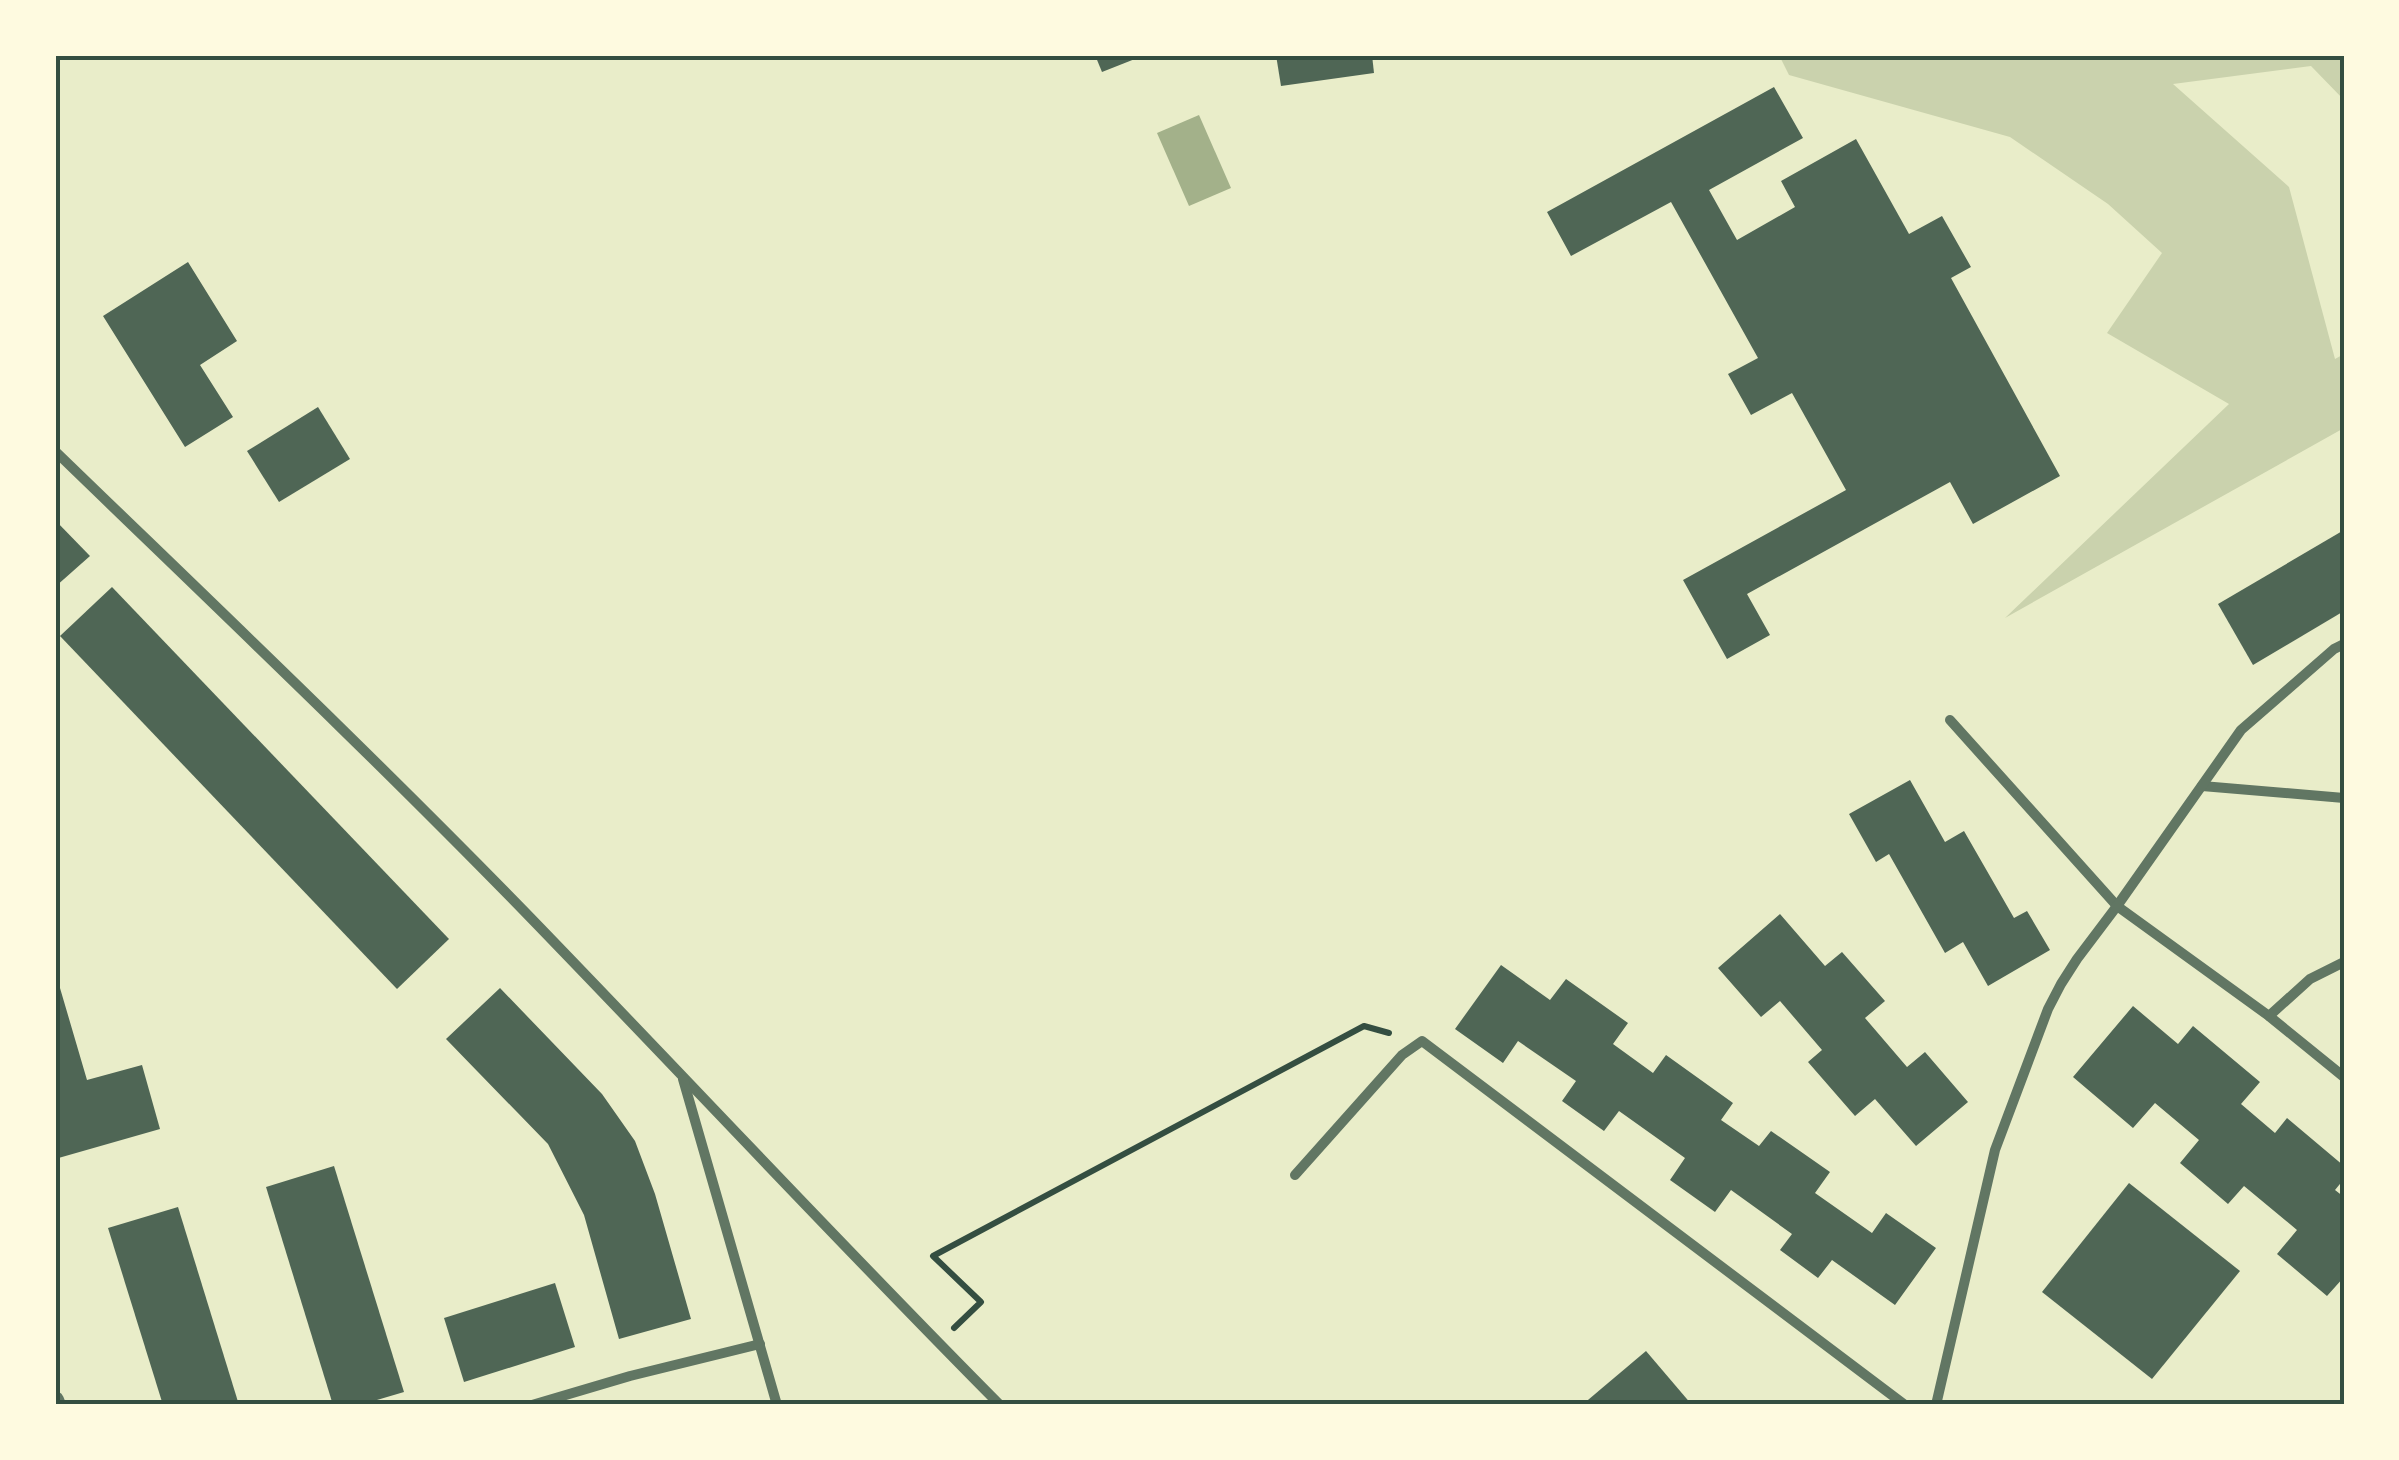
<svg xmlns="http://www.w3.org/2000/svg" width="2399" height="1460" font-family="'DejaVu Sans',sans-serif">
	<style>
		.green { fill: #cad2ad }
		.water { fill: #a3b18a }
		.building { fill: #4f6655 }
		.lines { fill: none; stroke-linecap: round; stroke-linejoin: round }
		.path { stroke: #344e41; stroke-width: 6 }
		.minor { stroke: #617663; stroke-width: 10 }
		.tertiary { stroke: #617663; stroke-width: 18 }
		.neatline { fill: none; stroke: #344e41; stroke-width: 4 }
	</style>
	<rect width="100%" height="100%" fill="#e9edc9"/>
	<path class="green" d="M1779,55H2344V100L2311,66L2173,84L2289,187L2335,359L2344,354V428L2005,618L2229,404L2107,333L2162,253L2108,204L2010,137L1789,75Z"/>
	<path class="water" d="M1199,115L1231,188L1189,206L1157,133Z"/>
	<g class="building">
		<path d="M1095,55H1145L1102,72Z"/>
		<path d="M1276,55H1372L1374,73L1281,86Z"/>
		<path d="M1774,87L1803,138L1709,190L1737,240L1795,207L1781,181L1856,139L1909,234L1942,216L1971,267L1951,278L2060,476L1973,524L1950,482L1747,594L1770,635L1727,659L1683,580L1846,490L1792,393L1751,415L1728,374L1758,358L1671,202L1571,256L1547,212Z"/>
		<path d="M188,262L237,341L200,365L233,417L185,447L103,316Z"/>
		<path d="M318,407L350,459L279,502L247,451Z"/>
		<path d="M55,520L90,556L55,587Z"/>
		<path d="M2344,530V611L2253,665L2218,604Z"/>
		<path d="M112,587L449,939L397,989L60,636Z"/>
		<path d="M1910,780L1945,842L1964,831L2014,918L2027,911L2050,950L1988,986L1963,942L1945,953L1889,854L1876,862L1849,814Z"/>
		<path d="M1780,914L1825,966L1842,952L1885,1001L1865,1018L1907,1067L1925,1052L1968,1102L1916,1146L1875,1099L1855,1116L1808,1062L1822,1050L1780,1001L1761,1017L1718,968Z"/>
		<path d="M1501,965L1550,1000L1566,979L1628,1023L1613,1044L1653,1073L1666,1055L1733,1103L1721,1120L1759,1146L1771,1131L1830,1172L1815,1193L1872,1233L1886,1213L1936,1248L1895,1305L1832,1260L1818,1278L1780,1250L1792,1234L1731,1190L1715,1212L1670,1180L1685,1158L1619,1111L1604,1131L1562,1101L1576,1081L1518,1041L1503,1063L1455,1029Z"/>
		<path d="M55,971L87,1080L142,1065L160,1129L55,1159Z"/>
		<path d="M500,988L602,1094L635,1141L655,1194L691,1319L619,1339L584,1215L548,1144L446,1039Z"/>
		<path d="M2133,1006L2178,1044L2193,1026L2260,1082L2241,1104L2275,1133L2287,1118L2344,1166V1179L2335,1190L2344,1197V1277L2327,1296L2277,1254L2297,1230L2244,1186L2228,1204L2180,1163L2199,1140L2155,1103L2133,1128L2073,1077Z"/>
		<path d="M334,1166L404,1392L360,1405H333L266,1187Z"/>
		<path d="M2129,1183L2240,1271L2152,1379L2042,1292Z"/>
		<path d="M178,1207L239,1405H163L108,1228Z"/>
		<path d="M555,1283L575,1347L464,1382L444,1318Z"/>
		<path d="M1646,1351L1692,1405H1582Z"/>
	</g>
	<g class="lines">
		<path class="path" d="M954,1328L981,1302L933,1256L1364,1026L1389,1033"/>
		<g class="minor">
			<path d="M55,451C212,603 371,754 524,911C683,1075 839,1243 1000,1405"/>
			<path d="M1950,720L2117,906L2269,1016L2344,1077"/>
			<path d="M2202,786L2344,798"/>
			<path d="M2269,1016L2310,979L2344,962"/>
			<path d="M683,1079L777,1405"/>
			<path d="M1295,1175L1402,1055L1422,1041L1905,1405"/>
			<path d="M532,1405L630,1376L760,1344"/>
			<path d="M1936,1405L1995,1150L2048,1009L2061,984L2077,959L2117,906L2241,730L2334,649L2344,644"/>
		</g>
		<path class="tertiary" d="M55,1400L57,1405"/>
	</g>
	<rect width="2399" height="1460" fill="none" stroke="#fefae0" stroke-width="115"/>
	<rect x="58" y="58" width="2284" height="1344" class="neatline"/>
</svg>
